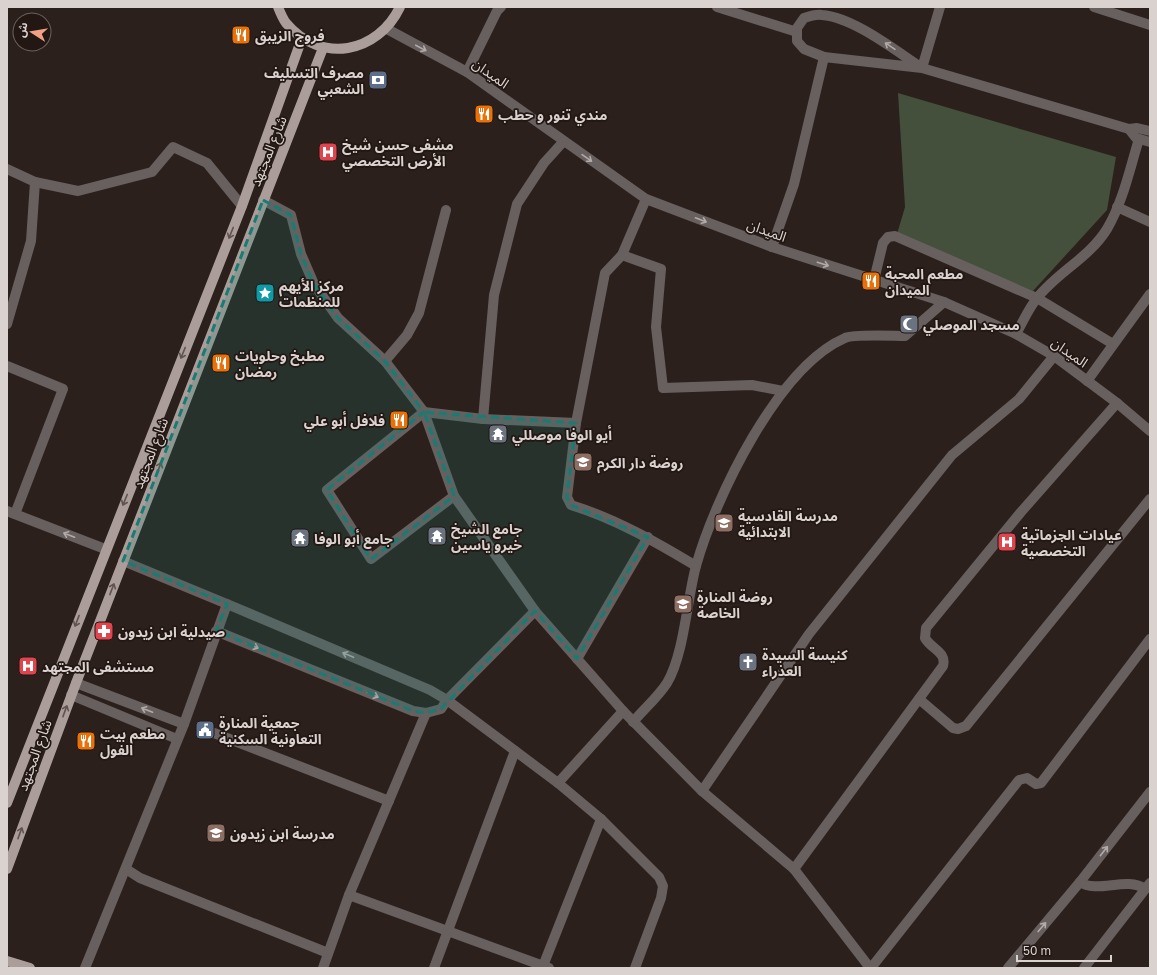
<svg xmlns="http://www.w3.org/2000/svg" width="1157" height="975" font-family="'Golos Text','Noto Sans Arabic',sans-serif">
	<style>
		.green { fill: #444f3c }
		.lines { fill: none; stroke-linecap: round; stroke-linejoin: round }
		.minor { stroke: #67605f; stroke-width: 10 }
		.major { stroke: #ab9e9a; stroke-width: 10 }
		.oneway { stroke: #b2aaa8 }
		.oneway2 { stroke: #605450 }
		.marked { fill: #197b73; fill-opacity: 0.2; stroke: #197b73; stroke-width: 3; stroke-dasharray: 8 5; stroke-linejoin: round }
		.labels { text-anchor: middle; dominant-baseline: central; stroke-width: 3.5; stroke-linejoin: round; paint-order: stroke }
		.poi-label { font-size: 14px; font-weight: bold; fill: #dad2cf; stroke: #221713; text-anchor: start }
		.street-label { font-size: 14px; fill: #dad2cf; stroke: #221713 }
	</style>
	<rect width="100%" height="100%" fill="#2b201c"/>
	<path class="green" d="M898,93L1116,157L1107,210L1033,291L897,234L905,207Z"/>
	<g class="lines">
		<g class="minor">
			<path d="M717,7L797,32"/>
			<path d="M940,7L922,68C896,51 853,17 822,15C816,14 810,16 804,18L797,28V41L804,49L824,57L922,68L1129,129L1137,128L1150,131"/>
			<path d="M1094,7L1150,25"/>
			<path d="M387,29L467,72L646,199L772,247L944,302L1016,334L1054,356L1117,403L1150,431"/>
			<path d="M467,72L497,11L501,7"/>
			<path d="M1129,129L1136,138L1150,142"/>
			<path d="M7,169L35,182L78,191L152,172L173,147L207,163L242,206"/>
			<path d="M646,199L622,255L605,273L576,423L567,497L571,505C616,519 656,542 696,566"/>
			<path d="M263,200L291,215L301,254L314,284L338,318L385,361L424,412L454,496L535,611L623,711L702,791L794,869L870,968"/>
			<path d="M1117,207L1150,222"/>
			<path d="M772,247L794,184L824,57"/>
			<path d="M622,255L661,269L656,327L663,388L752,385L783,391"/>
			<path d="M874,280L883,243L888,237L895,236L1037,298L1113,344"/>
			<path d="M7,324L31,241L35,182"/>
			<path d="M1016,334C1023,322 1029,307 1038,297C1059,271 1089,258 1107,229C1123,202 1130,168 1139,139"/>
			<path d="M385,361L407,335L419,313L446,210"/>
			<path d="M7,366L63,389L15,514"/>
			<path d="M1087,381L1150,294"/>
			<path d="M483,419L494,295L517,204L544,163L563,142"/>
			<path d="M454,496L371,559L327,490L424,412L483,419L576,423"/>
			<path d="M7,511L105,549"/>
			<path d="M123,561L227,604L430,690L447,700L558,783L601,819L659,877L663,886L661,898L635,968"/>
			<path d="M216,631L413,711L426,713L441,709L447,700L535,611"/>
			<path d="M577,659L648,537"/>
			<path d="M76,683L184,724"/>
			<path d="M71,695L177,739"/>
			<path d="M919,699L953,728L958,729L966,726L1150,499"/>
			<path d="M633,722C644,709 658,697 667,683C684,655 687,599 696,566C715,498 778,367 845,338C853,334 893,336 905,336L944,302"/>
			<path d="M214,733L389,801"/>
			<path d="M558,783L623,711"/>
			<path d="M702,791L809,634L952,455L1019,399L1054,356"/>
			<path d="M126,869L140,878L328,953"/>
			<path d="M794,869L943,666C947,652 931,649 925,638L926,628L1021,512L1117,403"/>
			<path d="M1080,882C1097,894 1127,876 1145,889"/>
			<path d="M349,895L549,968"/>
			<path d="M543,966L601,819"/>
			<path d="M85,968L184,724L227,604"/>
			<path d="M323,968L349,895L426,713"/>
			<path d="M434,968L515,751"/>
			<path d="M871,968L1019,780L1027,778L1036,784L1041,783L1150,639"/>
			<path d="M1008,968L1080,882L1150,792"/>
			<path d="M1084,968L1150,883"/>
		</g>
		<g class="major">
			<path d="M278,7C280,12 283,19 286,23C321,65 378,53 400,7"/>
			<path d="M7,803L242,206L302,38"/>
			<path d="M7,869L76,683L323,48"/>
			<path d="M7,961L30,968"/>
		</g>
	</g>
	<defs><path id="oneway-shaft" d="M-6 0H5M1.5-3L5.5 0L1.5 3" fill="none" stroke-width="1.6" stroke-linecap="round" stroke-linejoin="round"/></defs>
	<g class="oneway">
		<use href="#oneway-shaft" transform="translate(890 46) rotate(-146)"/>
		<use href="#oneway-shaft" transform="translate(421 48) rotate(28)"/>
		<use href="#oneway-shaft" transform="translate(587 158) rotate(35)"/>
		<use href="#oneway-shaft" transform="translate(701 220) rotate(21)"/>
		<use href="#oneway-shaft" transform="translate(823 264) rotate(18)"/>
		<use href="#oneway-shaft" transform="translate(69 535) rotate(-159)"/>
		<use href="#oneway-shaft" transform="translate(253 646) rotate(22)"/>
		<use href="#oneway-shaft" transform="translate(348 655) rotate(-157)"/>
		<use href="#oneway-shaft" transform="translate(373 695) rotate(22)"/>
		<use href="#oneway-shaft" transform="translate(147 710) rotate(-159)"/>
		<use href="#oneway-shaft" transform="translate(1104 851) rotate(-52)"/>
		<use href="#oneway-shaft" transform="translate(1042 927) rotate(-50)"/>
	</g>
	<g class="oneway2">
		<use href="#oneway-shaft" transform="translate(231 233) rotate(112)"/>
		<use href="#oneway-shaft" transform="translate(183 353) rotate(112)"/>
		<use href="#oneway-shaft" transform="translate(159 468) rotate(-69)"/>
		<use href="#oneway-shaft" transform="translate(125 500) rotate(112)"/>
		<use href="#oneway-shaft" transform="translate(112 589) rotate(-69)"/>
		<use href="#oneway-shaft" transform="translate(77 621) rotate(111)"/>
		<use href="#oneway-shaft" transform="translate(65 711) rotate(-70)"/>
		<use href="#oneway-shaft" transform="translate(20 833) rotate(-70)"/>
	</g>
	<path class="marked" d="M263,200L291,215L301,254L314,284L338,318L385,361L424,412L327,490L371,559L454,496L424,412L576,423L567,497L571,505L648,537L577,659L535,611L441,709L426,713L413,711L216,631L227,604L123,561Z"/>
	<defs>
		<symbol id="restaurant-square" viewBox="-11 -11 22 22"><rect x="-9" y="-9" width="18" height="18" rx="4" fill="#e8710a" stroke="#221713"/><path d="M-5-6h1v4h1v-4h1v4h1v-4h1v5L-1.5 .5V6h-2V.5L-5-1ZM5-6V6H3V1.5H1.5Q1.5-4 5-6Z" fill="#fff"/></symbol>
		<symbol id="bank-square" viewBox="-11 -11 22 22"><rect x="-9" y="-9" width="18" height="18" rx="4" fill="#5c6f8a" stroke="#221713"/><path d="M-6-4H6V4H-6ZM0-2.3a2.3 2.3 0 1 0 0 4.6a2.3 2.3 0 1 0 0-4.6Z" fill="#fff"/></symbol>
		<symbol id="hospital-square" viewBox="-11 -11 22 22"><rect x="-9" y="-9" width="18" height="18" rx="4" fill="#e0444e" stroke="#221713"/><path d="M-5-5h3v3.5h4V-5h3V5h-3V1.5h-4V5h-3Z" fill="#fff"/></symbol>
		<symbol id="sight-square" viewBox="-11 -11 22 22"><rect x="-9" y="-9" width="18" height="18" rx="4" fill="#0f9aa8" stroke="#221713"/><path d="M0-6L1.8-2.2L6-1.7L2.9 1.2L3.7 5.4L0 3.3L-3.7 5.4L-2.9 1.2L-6-1.7L-1.8-2.2Z" fill="#fff"/></symbol>
		<symbol id="mosque-square" viewBox="-11 -11 22 22"><rect x="-9" y="-9" width="18" height="18" rx="4" fill="#6b7280" stroke="#221713"/><path d="M3.5-4.9A6 6 0 1 0 3.5 4.9A5 5 0 1 1 3.5-4.9Z" fill="#fff"/></symbol>
		<symbol id="temple-square" viewBox="-11 -11 22 22"><rect x="-9" y="-9" width="18" height="18" rx="4" fill="#6b7280" stroke="#221713"/><path d="M0-6L5-2H3V0L6.5 2.5H4V6H1.5V3h-3V6H-4V2.5H-6.5L-3 0V-2H-5Z" fill="#fff"/></symbol>
		<symbol id="school-square" viewBox="-11 -11 22 22"><rect x="-9" y="-9" width="18" height="18" rx="4" fill="#8d6e63" stroke="#221713"/><path d="M0-5L7-2L0 1L-7-2ZM-4 1L0 2.5L4 1V4Q0 6-4 4Z" fill="#fff"/></symbol>
		<symbol id="pharmacy-square" viewBox="-11 -11 22 22"><rect x="-9" y="-9" width="18" height="18" rx="4" fill="#e0444e" stroke="#221713"/><path d="M-2-6h4v4h4v4h-4v4h-4v-4h-4v-4h4Z" fill="#fff"/></symbol>
		<symbol id="church-square" viewBox="-11 -11 22 22"><rect x="-9" y="-9" width="18" height="18" rx="4" fill="#6b7280" stroke="#221713"/><path d="M-1.2-6h2.4v3.5h3.3v2.4h-3.3V6h-2.4V-.1h-3.3v-2.4h3.3Z" fill="#fff"/></symbol>
		<symbol id="civic-square" viewBox="-11 -11 22 22"><rect x="-9" y="-9" width="18" height="18" rx="4" fill="#5c6f8a" stroke="#221713"/><path d="M-.6-6.5H3V-4.5H.6V-3L4-1V1h2V6H-6V1h2V-1L-.6-3ZM-1.2 2.5V6h2.4V2.5Z" fill="#fff"/></symbol>
	</defs>
	<g fill-rule="evenodd">
		<use href="#restaurant-square" x="230" y="24" width="22" height="22"/>
		<use href="#bank-square" x="367" y="69" width="22" height="22"/>
		<use href="#restaurant-square" x="473" y="103" width="22" height="22"/>
		<use href="#hospital-square" x="317" y="141" width="22" height="22"/>
		<use href="#restaurant-square" x="860" y="270" width="22" height="22"/>
		<use href="#sight-square" x="254" y="282" width="22" height="22"/>
		<use href="#mosque-square" x="898" y="313" width="22" height="22"/>
		<use href="#restaurant-square" x="210" y="352" width="22" height="22"/>
		<use href="#restaurant-square" x="388" y="409" width="22" height="22"/>
		<use href="#temple-square" x="487" y="423" width="22" height="22"/>
		<use href="#school-square" x="572" y="451" width="22" height="22"/>
		<use href="#school-square" x="713" y="512" width="22" height="22"/>
		<use href="#temple-square" x="426" y="525" width="22" height="22"/>
		<use href="#temple-square" x="289" y="527" width="22" height="22"/>
		<use href="#hospital-square" x="996" y="531" width="22" height="22"/>
		<use href="#school-square" x="672" y="593" width="22" height="22"/>
		<use href="#pharmacy-square" x="93" y="620" width="22" height="22"/>
		<use href="#church-square" x="737" y="651" width="22" height="22"/>
		<use href="#hospital-square" x="17" y="655" width="22" height="22"/>
		<use href="#civic-square" x="194" y="719" width="22" height="22"/>
		<use href="#restaurant-square" x="75" y="730" width="22" height="22"/>
		<use href="#school-square" x="205" y="822" width="22" height="22"/>
	</g>
	<g class="labels">
		<g class="poi-label">
			<text x="255" y="35">فروج الزيبق</text>
			<text x="364" y="72" text-anchor="end">مصرف التسليف<tspan x="364" dy="16">الشعبي</tspan></text>
			<text x="498" y="114">مندي تنور و حطب</text>
			<text x="342" y="144">مشفى حسن شيخ<tspan x="342" dy="16">الأرض التخصصي</tspan></text>
			<text x="885" y="273">مطعم المحبة<tspan x="885" dy="16">الميدان</tspan></text>
			<text x="279" y="285">مركز الأيهم<tspan x="279" dy="16">للمنظمات</tspan></text>
			<text x="923" y="324">مسجد الموصلي</text>
			<text x="235" y="355">مطبخ وحلويات<tspan x="235" dy="16">رمضان</tspan></text>
			<text x="385" y="420" text-anchor="end">فلافل أبو علي</text>
			<text x="512" y="434">أيو الوفا موصللي</text>
			<text x="597" y="462">روضة دار الكرم</text>
			<text x="738" y="515">مدرسة القادسية<tspan x="738" dy="16">الابتدائية</tspan></text>
			<text x="451" y="528">جامع الشيخ<tspan x="451" dy="16">خيرو ياسين</tspan></text>
			<text x="1021" y="534">عيادات الجزماتية<tspan x="1021" dy="16">التخصصية</tspan></text>
			<text x="314" y="538">جامع أبو الوفا</text>
			<text x="697" y="596">روضة المنارة<tspan x="697" dy="16">الخاصة</tspan></text>
			<text x="118" y="631">صيدلية ابن زيدون</text>
			<text x="762" y="654">كنيسة السيدة<tspan x="762" dy="16">العذراء</tspan></text>
			<text x="42" y="666">مستشفى المجتهد</text>
			<text x="219" y="722">جمعية المنارة<tspan x="219" dy="16">التعاونية السكنية</tspan></text>
			<text x="100" y="733">مطعم بيت<tspan x="100" dy="16">الفول</tspan></text>
			<text x="230" y="833">مدرسة ابن زيدون</text>
		</g>
		<g class="street-label">
			<text transform="translate(491 73) rotate(35)">الميدان</text>
			<text transform="translate(268 151) rotate(-68)">شارع المجتهد</text>
			<text transform="translate(767 230) rotate(20)">الميدان</text>
			<text transform="translate(1070 352) rotate(35)">الميدان</text>
			<text transform="translate(150 453) rotate(-69)">شارع المجتهد</text>
			<text transform="translate(34 755) rotate(-70)">شارع المجتهد</text>
		</g>
	</g>
	<rect width="1157" height="975" fill="none" stroke="#dad2cf" stroke-width="16"/>
	<g transform="translate(32 32) rotate(282)"><circle r="19" fill="#221713" stroke="#6c625e"/>
	<path d="M0-3L7 15L0 10L-7 15Z" fill="#f39f85"/>
	<text y="-6" font-size="11" font-weight="bold" text-anchor="middle" fill="#dad2cf">ش</text>
	</g>
	<path d="M1017 955v6h94v-6" fill="none" stroke="#dad2cf" stroke-width="2"/>
	<text x="1023" y="955" font-size="12" fill="#dad2cf" stroke="#221713" stroke-width="3" paint-order="stroke">50 m</text>
</svg>
